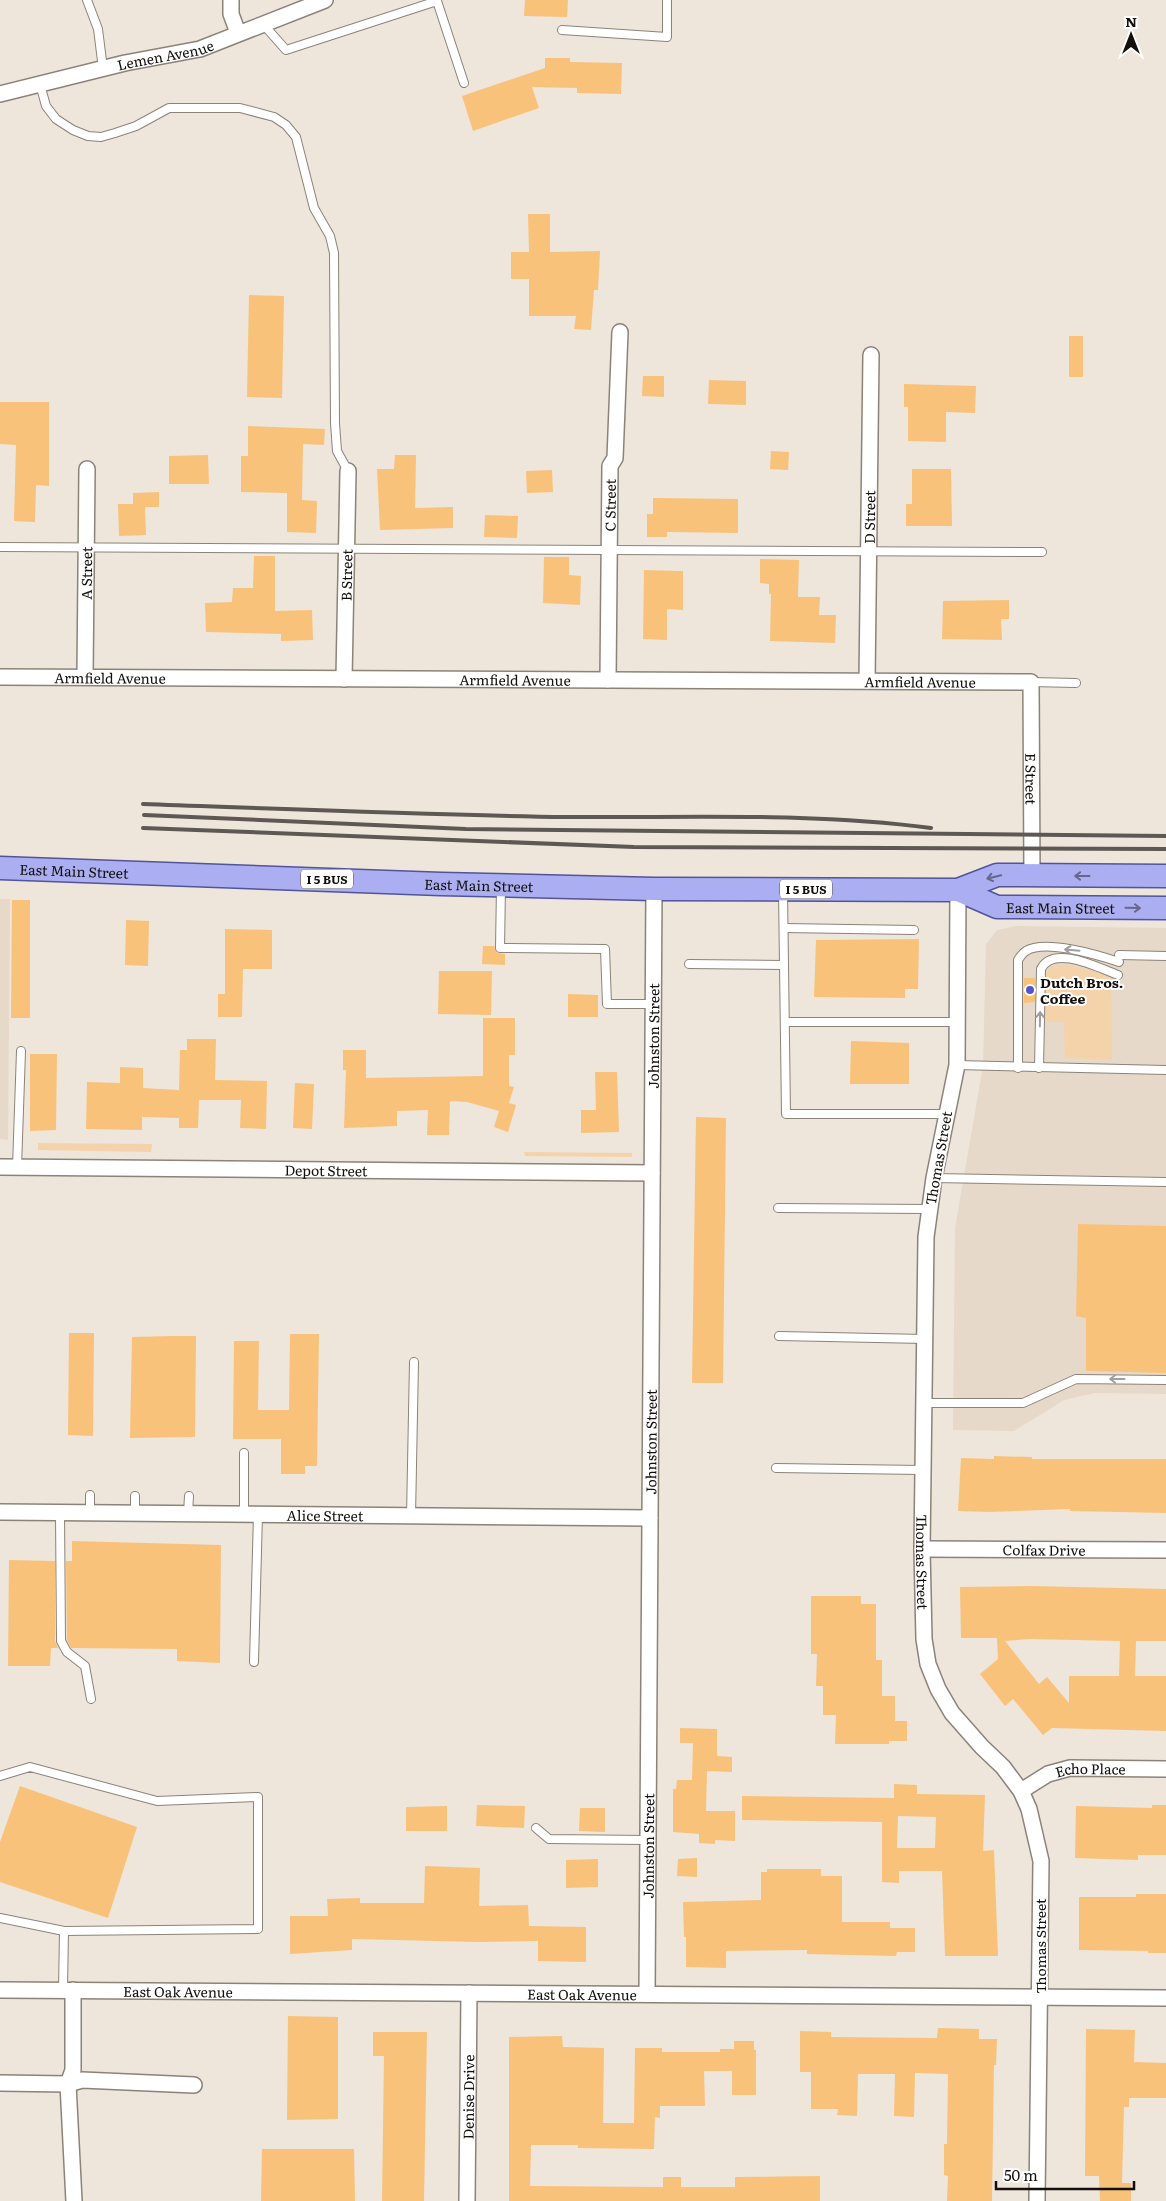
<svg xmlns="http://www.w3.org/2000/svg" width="1166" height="2201" font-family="Literata,serif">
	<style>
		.built { fill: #e7d9c9 }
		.green { fill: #f5d3aa }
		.building { fill: #f9c27b; fill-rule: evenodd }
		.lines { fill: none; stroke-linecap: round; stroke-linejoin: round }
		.service-casing { stroke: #8b837a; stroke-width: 10 }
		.minor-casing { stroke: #8b837a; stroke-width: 18 }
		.primary-casing { stroke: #51549b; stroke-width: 25 }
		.service { stroke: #fff; stroke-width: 8 }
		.minor { stroke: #fff; stroke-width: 15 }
		.primary { stroke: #abaff1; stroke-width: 22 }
		.rail { stroke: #5d5853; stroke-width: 4 }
		.oneway { stroke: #66678a }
		.oneway2 { stroke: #a09f9e }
		.poi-dot { fill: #5454cb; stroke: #fff; stroke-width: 2 }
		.labels { text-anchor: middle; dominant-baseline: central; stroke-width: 4; stroke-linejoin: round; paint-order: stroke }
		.shield { fill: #fff; stroke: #595755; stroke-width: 1 }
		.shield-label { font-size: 12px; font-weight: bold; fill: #120f0c }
		.street-label { font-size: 14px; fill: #120f0c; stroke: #fff }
		.poi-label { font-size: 14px; font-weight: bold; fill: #120f0c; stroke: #fff; text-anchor: start }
	</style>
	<rect width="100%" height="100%" fill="#eee5db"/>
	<g class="built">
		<path d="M0,899H10L8,1140L0,1139Z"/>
		<path d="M1016,926L1166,928V1394L1095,1393L1064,1400L1014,1431L953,1430L955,1228L983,1066L986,944L997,930Z"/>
	</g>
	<g class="green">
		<path d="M1057,965H1071L1111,976L1112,1060L1065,1058L1064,1022H1047L1045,1020L1046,973L1050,967Z"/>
		<path d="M38,1143L152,1144L151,1152L38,1150Z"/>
		<path d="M524,1152L632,1153V1157L525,1156Z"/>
	</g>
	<g class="building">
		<path d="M525,0H568L567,17L524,16Z"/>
		<path d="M545,58H570V62L622,63L621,94L577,93V88L532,87L539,108L473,131L462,96L545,68Z"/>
		<path d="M528,214H550V252L600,251L598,290H594L591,330L574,329L576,316H529V279H511V252H529Z"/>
		<path d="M249,295L284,296L282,398L247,397Z"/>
		<rect x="1069" y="336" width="14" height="41"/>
		<path d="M643,376H664V397L642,396Z"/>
		<path d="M709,380L746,381V405L708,404Z"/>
		<path d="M904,384L976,386L975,413L946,412V442L908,441V407H904Z"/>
		<path d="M0,402H49V486L36,485L35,522L14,521L16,445L0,444Z"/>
		<path d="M248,426L325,429L324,445L303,444L302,500L317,501L316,533L287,532V493L241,492V456H248Z"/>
		<path d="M771,451L789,452L788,470L770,469Z"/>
		<path d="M208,455L209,484H169V456Z"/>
		<path d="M395,455H416L415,508L453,507V528L380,530L377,469H394Z"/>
		<path d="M912,469H951L952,526H906V504H912Z"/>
		<path d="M552,470L553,492L527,493L526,471Z"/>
		<path d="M159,492V507H145L146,535L119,536L118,504H133V493Z"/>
		<path d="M653,498L738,499V533L667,532V537H647V514H653Z"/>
		<path d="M485,515L518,516L517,538L484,537Z"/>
		<path d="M254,556H275V611L312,610L313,640L281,641V634L206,632L205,603L232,602L233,588H253Z"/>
		<path d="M544,557H569V575L581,576L580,605L543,603Z"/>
		<path d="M760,559L799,560L798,597H820L819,615H836L835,643L770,641L771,594H769V584L760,583Z"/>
		<path d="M644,570L683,571V610L667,609V640L643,639Z"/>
		<path d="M1009,600V619H1001L1002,640L942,639L943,601Z"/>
		<path d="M12,900H30V1018H11Z"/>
		<path d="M126,920L149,921L148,966L125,965Z"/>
		<path d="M225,929L272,930V969H243L242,1017H218V994H225Z"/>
		<path d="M919,939L918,989H905V998L814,997L816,940Z"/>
		<path d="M483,946H494L497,953L505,954V965L482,964Z"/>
		<path d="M439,971H492L491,1015L438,1014Z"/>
		<path d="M1024,978H1035V1002L1024,1003Z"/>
		<path d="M568,994L598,995V1017H568Z"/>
		<path d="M483,1018H515V1055H509V1086L514,1087L509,1103L516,1105L508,1132L494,1127L499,1111L467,1102L450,1101L449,1135H427L428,1110L397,1111V1126L344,1128L346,1070H343V1050H366V1078L483,1076Z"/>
		<path d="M187,1039H216L215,1080L267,1081L266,1129L240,1128L241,1100H199L198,1128H179V1118L142,1117V1130L86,1129L87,1082L120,1083V1067L143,1068V1088L179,1090L180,1050H187Z"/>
		<path d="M851,1041L909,1043V1084H850Z"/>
		<path d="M30,1054H57L56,1130L30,1131Z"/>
		<path d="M595,1072H617L619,1132L581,1133V1110H596Z"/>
		<path d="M295,1083L314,1084L312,1129L293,1128Z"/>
		<path d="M696,1117L726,1118L723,1383H692Z"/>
		<path d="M1078,1224L1166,1226V1373L1086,1371V1318L1076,1316Z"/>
		<path d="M69,1333H94L93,1436L68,1435Z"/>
		<path d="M290,1334H319L317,1466H305V1474H281V1439H233L234,1341H259L258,1410H289Z"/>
		<path d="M172,1336H196L195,1437L130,1438L132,1337Z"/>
		<path d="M994,1456L1032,1457V1459H1166V1513L1070,1511V1509L990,1512L958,1511L961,1458L994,1459Z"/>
		<path d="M72,1541L221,1545L220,1663L177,1661V1649L71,1648L67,1640L66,1561H72Z"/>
		<path d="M9,1560L55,1561V1641L58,1648H51L50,1666H8Z"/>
		<path d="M1029,1586L1166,1589V1641H1136L1135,1676H1166V1731L1052,1728L1043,1735L1013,1699L1005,1706L980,1674L998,1659L997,1638H961L960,1587ZM1030,1639L1120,1641L1119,1676H1069V1703L1047,1677L1039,1684L1005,1641Z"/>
		<path d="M811,1596H861V1604H876V1660H882V1696H895V1721H907V1741H889V1744H835L836,1715H823V1686H816L817,1654H811Z"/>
		<path d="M680,1728L717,1729V1756L732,1757V1772L707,1771L706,1811H735V1841L715,1840V1844L699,1843V1834L673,1832V1789H676L677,1780H692L693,1743H680Z"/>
		<path d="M894,1784L917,1785V1794L985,1795L983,1851L994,1850L998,1956H945L942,1871H899V1883L882,1882V1822L742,1820V1796L894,1798ZM898,1816L936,1817L935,1848H897Z"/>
		<path d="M20,1786L137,1827L108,1918L0,1882V1842Z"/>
		<path d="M477,1805L525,1806L524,1828L476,1826Z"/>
		<path d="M1152,1805H1166V1855H1138V1860L1075,1858L1076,1806L1152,1808Z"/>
		<path d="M447,1806V1831H406V1807Z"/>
		<path d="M580,1808H605V1832L579,1831Z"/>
		<path d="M697,1858V1877L677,1876L678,1859Z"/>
		<path d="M598,1859V1887L566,1888V1860Z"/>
		<path d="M425,1866L480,1868L479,1906L528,1905L529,1926L586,1927V1962L538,1961V1941L478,1942L352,1939V1950L290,1954V1916H328L327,1899L360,1898V1903H424Z"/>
		<path d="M767,1869H821V1876H842V1922H890V1928H915V1952H897L896,1956L807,1954V1950L726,1951V1968L686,1967V1937H684L683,1902L761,1900V1872H767Z"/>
		<path d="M1136,1894H1166V1953H1148V1951L1079,1950V1897H1136Z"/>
		<path d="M288,2016L338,2017V2119L287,2120Z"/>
		<path d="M938,2028L979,2029V2039H997L996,2065H994L992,2201H947L948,2176L944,2175V2144H947L948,2074L915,2073L914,2117L894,2116L895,2074H858L857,2116L837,2115L838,2109H811V2072H800V2031L831,2032V2037L937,2038Z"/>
		<path d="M1086,2029L1135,2030L1134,2062L1166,2063V2098H1129V2107H1124L1122,2183H1131V2201H1100L1099,2176H1085Z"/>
		<path d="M373,2032H427L424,2201H382L384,2056H373Z"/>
		<path d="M562,2036L563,2047L604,2048L603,2123H634L635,2048H662V2052H720V2049H734V2041H754V2050H756V2095H732V2071H704L705,2106H660V2118L655,2117L654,2149L578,2148V2145H531L530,2186L663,2187V2177H681V2187H735V2177L820,2176V2201H509V2037Z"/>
		<path d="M262,2149H354L355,2201H261Z"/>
	</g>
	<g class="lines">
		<defs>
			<g id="service">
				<path d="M87,0L98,29L103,69"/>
				<path d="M263,24L286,50L437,1L464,83"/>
				<path d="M562,30L667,37V0"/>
				<path d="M40,84L46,106L56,119L73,130L88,136L101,137L115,133L136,126L169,108H240L274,117L286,125L296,137L314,208L330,236L334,253L335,423L337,451L348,471"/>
				<path d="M0,547L1042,552"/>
				<path d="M1031,682L1076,683"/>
				<path d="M501,887L500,948L605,949L607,1004H653"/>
				<path d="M784,928L914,930"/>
				<path d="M1119,955L1166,956"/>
				<path d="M689,964L784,965L783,891"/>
				<path d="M784,965L786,1114H946"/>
				<path d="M785,1022H958"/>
				<path d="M957,1065L1166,1070"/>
				<path d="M1018,1068V960C1021,956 1022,953 1026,951C1045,939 1098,955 1119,962"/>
				<path d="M1039,1068L1041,969C1053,944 1099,968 1118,975"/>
				<path d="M17,1167L21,1051"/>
				<path d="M934,1178L1166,1182"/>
				<path d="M778,1208L929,1209"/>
				<path d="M779,1336L925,1339"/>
				<path d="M923,1403H1023L1076,1379L1166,1380"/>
				<path d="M244,1453V1514"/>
				<path d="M776,1468L923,1470"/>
				<path d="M135,1496V1513"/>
				<path d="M60,1512L61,1641L67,1652L85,1666L91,1699"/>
				<path d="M90,1512V1495"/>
				<path d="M188,1513L189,1496"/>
				<path d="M411,1516L414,1362"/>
				<path d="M254,1662L258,1514"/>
				<path d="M0,1776L30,1767L157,1801L258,1797V1929L64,1931L0,1918"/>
				<path d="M536,1828L549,1839L647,1840"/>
				<path d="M63,1990L64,1931"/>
			</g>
			<g id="minor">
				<path d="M231,0V14L238,33"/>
				<path id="s1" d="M0,94L125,63L200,49L325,0"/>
				<path id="s2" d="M0,677L1031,682L1032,876"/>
				<path id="s3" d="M85,677L87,469"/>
				<path id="s4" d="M344,679L348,471"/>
				<path id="s5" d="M608,680L610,466L615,458L620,332"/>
				<path id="s6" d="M867,681L871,355"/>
				<path id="s7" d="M958,890L957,1065L934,1178L926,1237L922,1549L924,1639L928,1664L938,1689L952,1713L982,1747L1003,1767L1021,1791L1029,1809L1041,1861L1037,2201"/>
				<path id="s8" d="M0,1167L652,1173"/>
				<path id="s9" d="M0,1512L650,1518"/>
				<path id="s10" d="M922,1549L1166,1550"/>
				<path id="s11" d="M1021,1791L1048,1774L1070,1768L1166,1769"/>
				<path id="s12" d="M0,1990L1166,1998"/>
				<path d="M73,1990V2070L68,2084L74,2201"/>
				<path id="s13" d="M647,1994L654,889"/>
				<path d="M0,2083L68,2084L82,2080L194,2085"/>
				<path id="s14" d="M467,2201L469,1993"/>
			</g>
			<g id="primary">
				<path id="s15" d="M0,868L441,884L654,889L958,890L997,875L1166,876"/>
				<path id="s16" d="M958,890L997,907L1166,908"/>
			</g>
		</defs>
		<use href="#service" class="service-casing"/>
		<use href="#minor" class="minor-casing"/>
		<use href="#primary" class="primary-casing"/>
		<use href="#service" class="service"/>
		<use href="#minor" class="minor"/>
		<use href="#primary" class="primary"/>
		<g class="rail">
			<path d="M143,804C284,809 425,815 567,817C688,818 811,812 931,828"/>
			<path d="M144,815L466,829L1166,836"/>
			<path d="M143,828L634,847L1166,849"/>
		</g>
	</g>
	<defs><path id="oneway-shaft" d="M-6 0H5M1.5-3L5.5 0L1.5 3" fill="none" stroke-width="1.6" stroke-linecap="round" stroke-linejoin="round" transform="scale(1.25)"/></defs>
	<g class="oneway">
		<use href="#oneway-shaft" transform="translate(1082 876) rotate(-180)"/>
		<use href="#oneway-shaft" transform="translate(994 877) rotate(167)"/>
		<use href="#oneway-shaft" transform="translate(1133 908) rotate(1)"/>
	</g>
	<g class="oneway2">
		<use href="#oneway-shaft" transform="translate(1072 950) rotate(-175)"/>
		<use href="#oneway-shaft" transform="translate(1040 1019) rotate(-89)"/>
		<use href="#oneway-shaft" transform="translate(1117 1379) rotate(-180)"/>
	</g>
	<circle class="poi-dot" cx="1030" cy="990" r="5"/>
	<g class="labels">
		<g class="shield">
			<rect x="301" y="869.5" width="52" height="19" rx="4"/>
			<rect x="780" y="879.5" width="52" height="19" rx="4"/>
		</g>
		<g class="shield-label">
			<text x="327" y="879">I 5 BUS</text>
			<text x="806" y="889">I 5 BUS</text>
		</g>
		<g class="street-label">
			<text stroke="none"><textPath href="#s1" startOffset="170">Lemen Avenue</textPath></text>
			<text stroke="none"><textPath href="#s5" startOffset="175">C Street</textPath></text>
			<text stroke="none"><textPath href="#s6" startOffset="164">D Street</textPath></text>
			<text stroke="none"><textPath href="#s3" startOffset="104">A Street</textPath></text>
			<text stroke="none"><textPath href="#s4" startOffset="104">B Street</textPath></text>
			<text stroke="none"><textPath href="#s2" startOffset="110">Armfield Avenue</textPath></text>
			<text stroke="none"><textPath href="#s2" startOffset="515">Armfield Avenue</textPath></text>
			<text stroke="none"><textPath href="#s2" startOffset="920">Armfield Avenue</textPath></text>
			<text stroke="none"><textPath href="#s2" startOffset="1128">E Street</textPath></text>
			<text stroke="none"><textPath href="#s15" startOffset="74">East Main Street</textPath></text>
			<text stroke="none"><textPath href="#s15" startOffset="479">East Main Street</textPath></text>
			<text stroke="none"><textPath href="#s16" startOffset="106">East Main Street</textPath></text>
			<text stroke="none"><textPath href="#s13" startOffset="958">Johnston Street</textPath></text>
			<text transform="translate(938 1158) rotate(-80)">Thomas Street</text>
			<text stroke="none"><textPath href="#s8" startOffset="326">Depot Street</textPath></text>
			<text stroke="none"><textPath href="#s13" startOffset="552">Johnston Street</textPath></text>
			<text stroke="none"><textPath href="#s9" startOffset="325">Alice Street</textPath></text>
			<text stroke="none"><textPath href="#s10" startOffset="122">Colfax Drive</textPath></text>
			<text stroke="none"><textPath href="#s7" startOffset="675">Thomas Street</textPath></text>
			<text stroke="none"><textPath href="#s11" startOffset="75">Echo Place</textPath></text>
			<text stroke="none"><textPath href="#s13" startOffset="148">Johnston Street</textPath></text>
			<text transform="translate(1040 1946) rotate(-90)">Thomas Street</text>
			<text stroke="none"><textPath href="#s12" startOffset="178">East Oak Avenue</textPath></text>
			<text stroke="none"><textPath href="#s12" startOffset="582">East Oak Avenue</textPath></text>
			<text stroke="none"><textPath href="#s14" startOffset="104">Denise Drive</textPath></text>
		</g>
		<g class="poi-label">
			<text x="1040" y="982">Dutch Bros.<tspan x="1040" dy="16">Coffee</tspan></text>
		</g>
	</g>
	<g transform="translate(1131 35)" stroke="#ffffff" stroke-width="4" paint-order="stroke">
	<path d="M0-4L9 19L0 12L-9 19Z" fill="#120f0c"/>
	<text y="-8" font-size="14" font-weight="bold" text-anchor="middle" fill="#120f0c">N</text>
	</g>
	<path d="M996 2181v8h138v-8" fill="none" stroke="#120f0c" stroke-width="2.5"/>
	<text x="1004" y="2181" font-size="15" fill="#120f0c" stroke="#ffffff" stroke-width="4" paint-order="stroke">50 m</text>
</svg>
